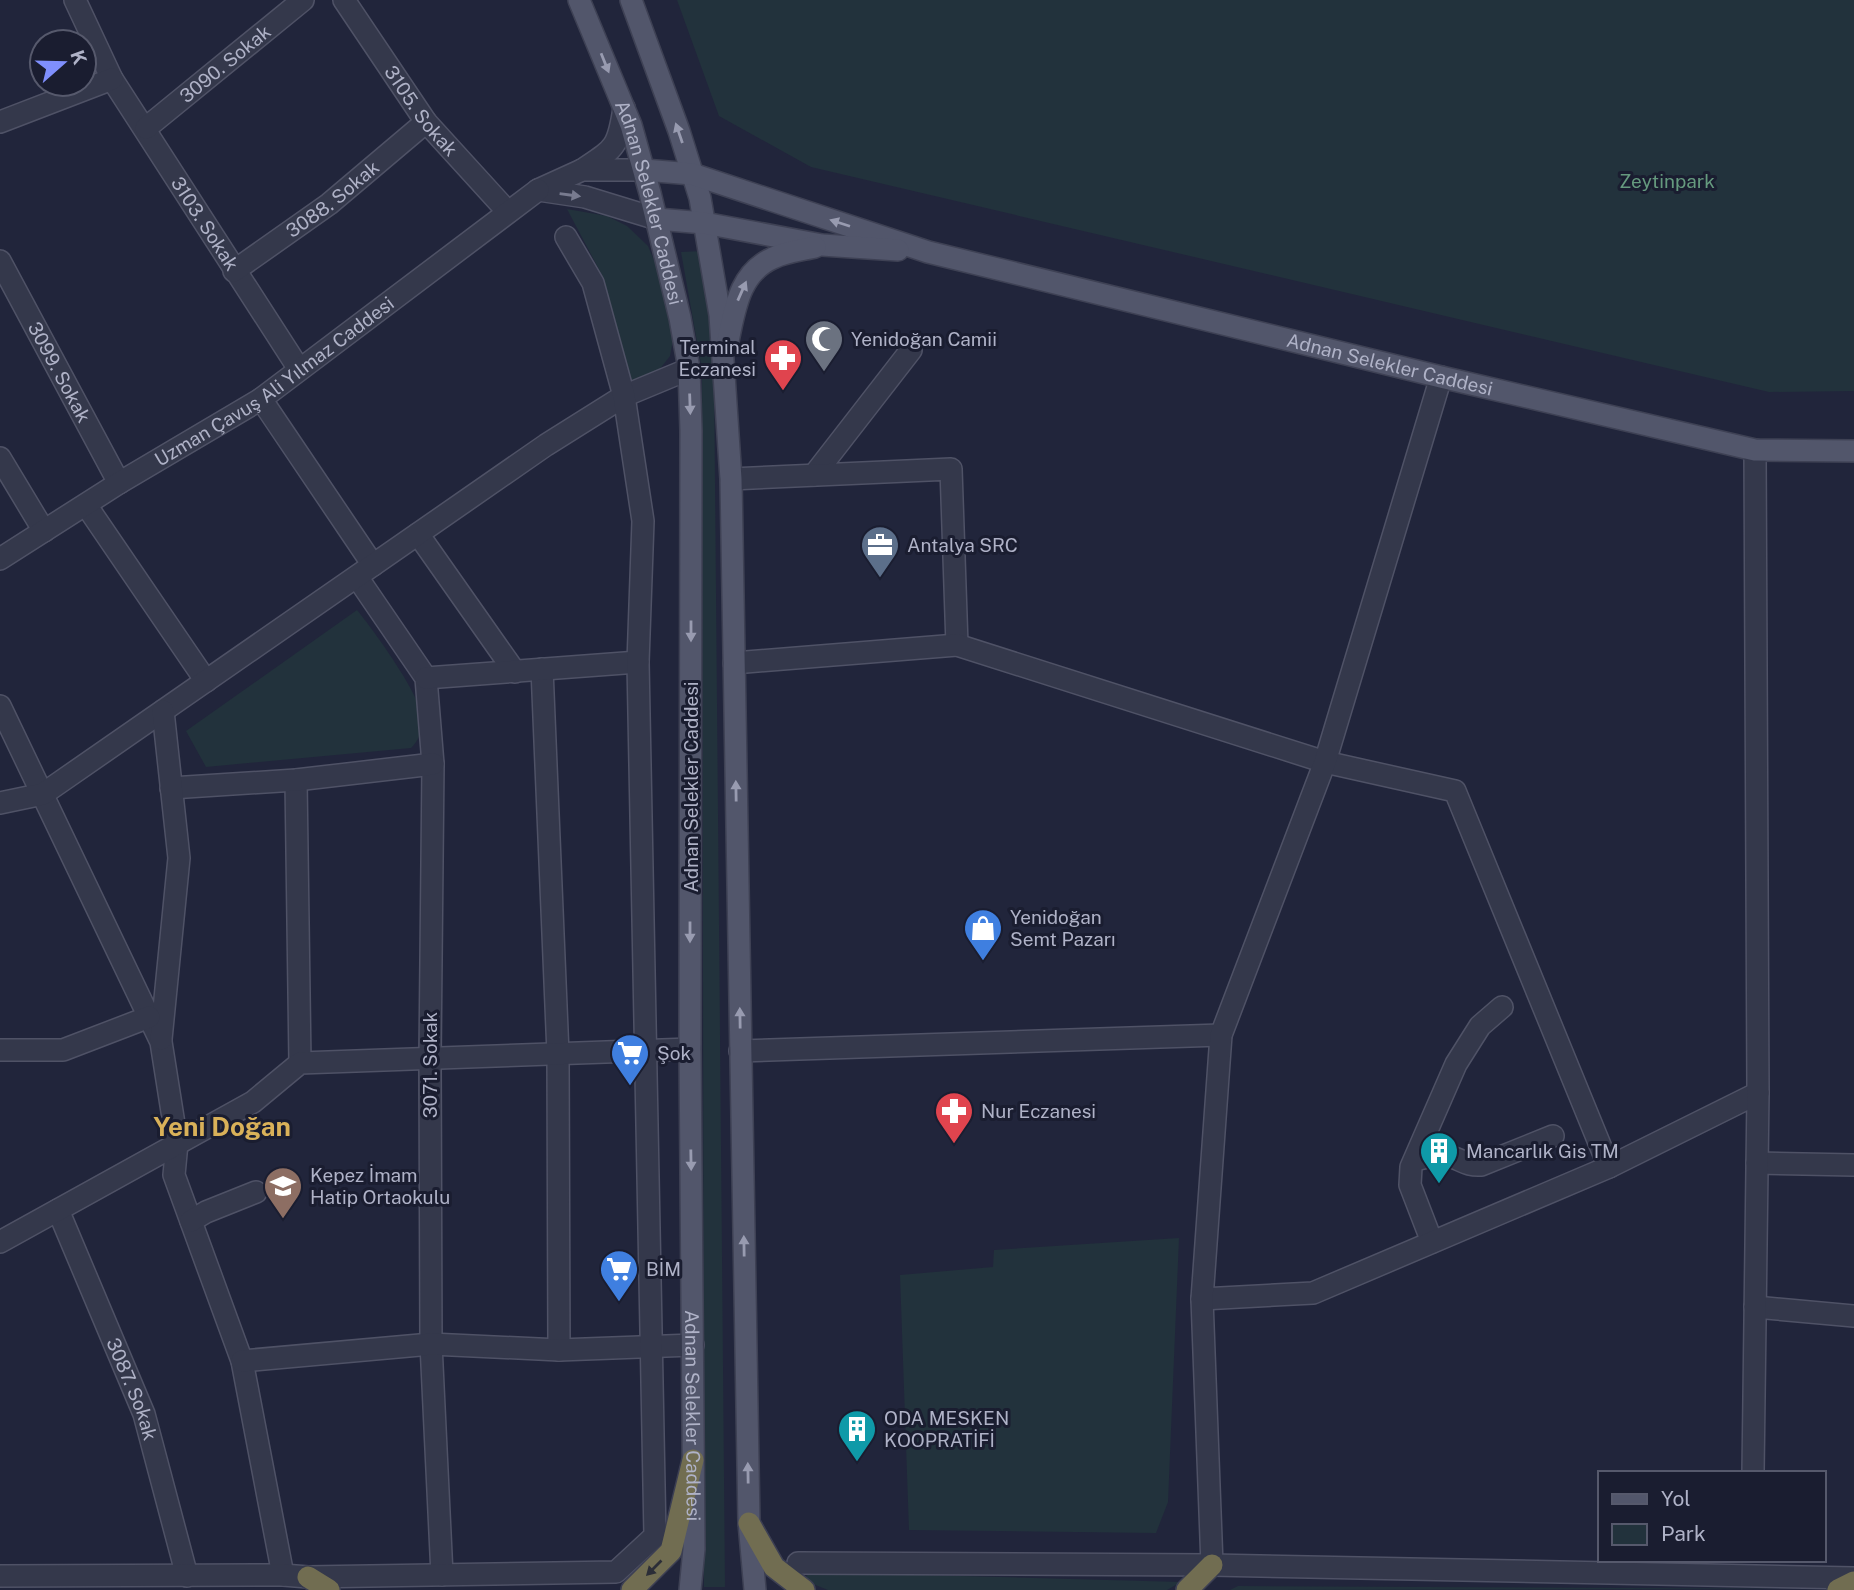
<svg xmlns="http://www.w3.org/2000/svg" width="1854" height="1590" font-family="'Public Sans',sans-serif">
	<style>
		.green { fill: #22323c }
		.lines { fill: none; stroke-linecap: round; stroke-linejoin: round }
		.minor-casing { stroke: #4f5266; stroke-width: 24 }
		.major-casing { stroke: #3e4154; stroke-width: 24 }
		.highway-casing { stroke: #3c3f53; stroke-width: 24 }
		.minor { stroke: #34384b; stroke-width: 21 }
		.major { stroke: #52566b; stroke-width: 21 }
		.highway { stroke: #716d51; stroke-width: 21 }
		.oneway { fill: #989bb0 }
		.oneway2 { fill: #787b8f }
		.oneway3 { fill: #2b2d37 }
		.labels { text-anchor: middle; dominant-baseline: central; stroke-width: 6; stroke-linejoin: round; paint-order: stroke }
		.street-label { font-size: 19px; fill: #afb2c7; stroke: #1a1d30 }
		.park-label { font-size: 19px; fill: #65997e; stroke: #1a1d30 }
		.poi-label { font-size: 19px; fill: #afb2c7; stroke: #1a1d30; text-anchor: start }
		.district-label { font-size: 26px; font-weight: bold; fill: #d9b159; stroke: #1a1d30 }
	</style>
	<rect width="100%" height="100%" fill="#21253b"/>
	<g class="green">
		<path d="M677,0H1854V391L1769,392L811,167L719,116Z"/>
		<path d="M567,209L607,216L627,226L648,246L663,282L673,340L670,356L659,370L636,381H630L603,277Z"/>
		<path d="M703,251L714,372L725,1587H704L702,370L681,252Z"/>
		<path d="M357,610C374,631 420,694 422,718C423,730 419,740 411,748L206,767L186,731Z"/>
		<path d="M1179,1238L1168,1502L1156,1533L909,1530L900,1275L993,1267L994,1250Z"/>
		<path d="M810,1572L1181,1582L1167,1590H828L803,1580Z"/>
		<path d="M1238,1586L1829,1589L1230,1590Z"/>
	</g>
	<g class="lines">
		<defs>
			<g id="minor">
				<path id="s1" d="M75,0L112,79L299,369"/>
				<path id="s2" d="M344,0L426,122L508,212"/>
				<path d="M0,122L112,79"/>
				<path id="s3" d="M146,128L303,0"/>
				<path d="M582,170C615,148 618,148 624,108"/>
				<path d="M644,170H582L538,190L585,197L657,219"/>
				<path id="s4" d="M0,261L119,483"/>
				<path id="s5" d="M234,271L329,204L426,122"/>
				<path d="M261,399L373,565"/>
				<path d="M0,458L44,531"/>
				<path d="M814,475L911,350"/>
				<path d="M731,479L951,469L957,645"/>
				<path d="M86,505L206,681"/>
				<path d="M418,534L515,672"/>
				<path id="s6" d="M0,559L119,483L261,399L538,190"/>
				<path d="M357,577L426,678L433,764L430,1058L431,1344L442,1575"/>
				<path d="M734,663L957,645L1325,762L1455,791L1609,1167"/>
				<path d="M542,669L558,1054L559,1350"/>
				<path d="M426,678L638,662"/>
				<path d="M0,706L161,1042L177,1143L174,1175L242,1361L283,1575"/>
				<path d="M296,780L300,1063"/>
				<path d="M171,788L296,780L433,764"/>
				<path d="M0,803L43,794L546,445L624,396L689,369"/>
				<path d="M161,1039L179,858L163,711"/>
				<path d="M0,1050H63L149,1017"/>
				<path d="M740,1051L1221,1035"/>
				<path d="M1415,1160C1428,1157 1439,1153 1452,1157C1463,1161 1469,1166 1481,1165L1553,1136"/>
				<path d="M1757,1163L1854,1165"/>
				<path id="s7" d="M58,1210L144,1414L187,1576"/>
				<path d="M191,1221L206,1212L256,1192"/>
				<path d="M0,1242L253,1102L300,1063L690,1049"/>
				<path d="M1432,1242L1410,1185L1411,1167L1456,1064L1480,1026L1502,1007"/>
				<path d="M1202,1299L1313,1293L1609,1167L1758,1093"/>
				<path d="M1755,1307L1854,1316"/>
				<path d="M242,1361L431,1344L559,1350L693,1345"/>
				<path d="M1753,1473L1758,1093L1755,450"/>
				<path d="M798,1563L1212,1565L1854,1578"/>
				<path d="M1212,1565L1202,1299L1221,1035L1325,762L1441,377"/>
				<path d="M0,1576L283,1575L308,1577L616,1572L655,1536L638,662L643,521L624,396L593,283L566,237"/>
			</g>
			<g id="major">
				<path id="s8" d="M579,0L631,125L650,193L680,318L689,369L691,431L690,1049L694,1549L690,1590"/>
				<path d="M631,0L679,131L700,198L720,315L731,479L749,1523L755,1590"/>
				<path id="s9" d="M644,170L692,174L928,252L1441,377L1755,450L1854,451"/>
				<path d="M657,219L704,223L822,245L898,250"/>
				<path d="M728,341C735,309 739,273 773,258C785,252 802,250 815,247"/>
			</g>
			<g id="highway">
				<path d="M749,1523L774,1567L804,1590"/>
				<path d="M308,1577L329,1590"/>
				<path d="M632,1590L671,1551L693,1460"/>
				<path d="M1187,1590L1212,1565"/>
				<path d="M1838,1590L1854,1582"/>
			</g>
		</defs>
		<use href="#minor" class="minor-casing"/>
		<use href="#major" class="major-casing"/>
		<use href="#highway" class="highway-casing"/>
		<use href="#minor" class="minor"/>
		<use href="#major" class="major"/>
		<use href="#highway" class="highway"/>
	</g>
	<defs><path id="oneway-solid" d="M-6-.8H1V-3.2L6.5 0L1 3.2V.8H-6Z" transform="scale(1.75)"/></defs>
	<g class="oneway">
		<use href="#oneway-solid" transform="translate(605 63) rotate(68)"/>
		<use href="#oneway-solid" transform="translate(679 133) rotate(-109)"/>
		<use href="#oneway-solid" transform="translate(840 223) rotate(-162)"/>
		<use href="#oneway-solid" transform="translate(742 291) rotate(-66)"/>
		<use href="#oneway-solid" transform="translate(690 404) rotate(88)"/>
		<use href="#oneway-solid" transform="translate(691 631) rotate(90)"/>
		<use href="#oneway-solid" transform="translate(736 791) rotate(-91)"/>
		<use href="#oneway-solid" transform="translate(690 932) rotate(90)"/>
		<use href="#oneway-solid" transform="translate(740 1018) rotate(-91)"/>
		<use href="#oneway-solid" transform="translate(691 1160) rotate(89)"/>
		<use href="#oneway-solid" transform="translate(744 1246) rotate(-91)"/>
		<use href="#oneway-solid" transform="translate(748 1473) rotate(-91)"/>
	</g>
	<use class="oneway2" href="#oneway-solid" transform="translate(570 195) rotate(8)"/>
	<use class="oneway3" href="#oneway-solid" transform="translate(654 1568) rotate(135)"/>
	<defs>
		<symbol id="mosque-pin" viewBox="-11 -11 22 30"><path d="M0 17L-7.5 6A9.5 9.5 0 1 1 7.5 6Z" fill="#6b7280" stroke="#1a1d30"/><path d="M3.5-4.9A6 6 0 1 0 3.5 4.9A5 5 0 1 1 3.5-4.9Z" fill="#fff"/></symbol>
		<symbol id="pharmacy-pin" viewBox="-11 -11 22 30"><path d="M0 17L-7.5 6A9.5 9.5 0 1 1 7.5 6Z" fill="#e0444e" stroke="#1a1d30"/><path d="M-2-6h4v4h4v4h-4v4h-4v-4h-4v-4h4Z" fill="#fff"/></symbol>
		<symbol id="office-pin" viewBox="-11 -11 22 30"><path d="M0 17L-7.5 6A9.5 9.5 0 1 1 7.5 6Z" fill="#5c6f8a" stroke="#1a1d30"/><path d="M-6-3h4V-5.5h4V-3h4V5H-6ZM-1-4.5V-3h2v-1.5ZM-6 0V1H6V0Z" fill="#fff"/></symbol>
		<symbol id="shop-pin" viewBox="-11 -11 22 30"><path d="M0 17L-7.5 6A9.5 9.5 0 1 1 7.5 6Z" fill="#3f7fe0" stroke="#1a1d30"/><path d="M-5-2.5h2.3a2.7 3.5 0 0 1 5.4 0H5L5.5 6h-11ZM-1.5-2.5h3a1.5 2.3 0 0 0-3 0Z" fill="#fff"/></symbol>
		<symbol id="supermarket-pin" viewBox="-11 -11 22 30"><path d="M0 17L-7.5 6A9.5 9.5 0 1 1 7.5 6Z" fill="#3f7fe0" stroke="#1a1d30"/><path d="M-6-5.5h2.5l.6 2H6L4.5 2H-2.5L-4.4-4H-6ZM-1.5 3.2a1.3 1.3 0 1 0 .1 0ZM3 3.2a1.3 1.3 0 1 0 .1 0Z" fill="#fff"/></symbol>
		<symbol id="building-pin" viewBox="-11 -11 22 30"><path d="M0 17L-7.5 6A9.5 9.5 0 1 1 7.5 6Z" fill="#0f9aa8" stroke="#1a1d30"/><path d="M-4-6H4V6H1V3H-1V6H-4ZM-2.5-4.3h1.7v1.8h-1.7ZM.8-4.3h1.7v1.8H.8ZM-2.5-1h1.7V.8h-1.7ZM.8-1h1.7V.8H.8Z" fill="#fff"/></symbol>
		<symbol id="school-pin" viewBox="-11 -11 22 30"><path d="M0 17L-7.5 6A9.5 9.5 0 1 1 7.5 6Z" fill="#8d6e63" stroke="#1a1d30"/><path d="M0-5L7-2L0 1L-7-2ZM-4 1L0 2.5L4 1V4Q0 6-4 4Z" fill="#fff"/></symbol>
	</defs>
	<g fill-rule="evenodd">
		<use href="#mosque-pin" x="802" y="317" width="44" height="60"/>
		<use href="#pharmacy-pin" x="761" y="336" width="44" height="60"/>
		<use href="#office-pin" x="858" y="523" width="44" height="60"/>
		<use href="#shop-pin" x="961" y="906" width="44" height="60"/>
		<use href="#supermarket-pin" x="608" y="1031" width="44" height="60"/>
		<use href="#pharmacy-pin" x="932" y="1089" width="44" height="60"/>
		<use href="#building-pin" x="1417" y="1129" width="44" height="60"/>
		<use href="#school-pin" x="261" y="1164" width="44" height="60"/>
		<use href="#supermarket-pin" x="597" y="1247" width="44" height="60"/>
		<use href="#building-pin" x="835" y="1407" width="44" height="60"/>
	</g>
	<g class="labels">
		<g class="street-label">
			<text stroke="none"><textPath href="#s3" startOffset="102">3090. Sokak</textPath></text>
			<text stroke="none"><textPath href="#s2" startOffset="135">3105. Sokak</textPath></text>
			<text stroke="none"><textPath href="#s5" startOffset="122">3088. Sokak</textPath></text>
			<text stroke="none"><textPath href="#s8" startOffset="215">Adnan Selekler Caddesi</textPath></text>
			<text stroke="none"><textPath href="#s1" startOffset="259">3103. Sokak</textPath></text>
			<text stroke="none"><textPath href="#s9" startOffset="772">Adnan Selekler Caddesi</textPath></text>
			<text stroke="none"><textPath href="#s4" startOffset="126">3099. Sokak</textPath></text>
			<text stroke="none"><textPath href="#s6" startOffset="327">Uzman Çavuş Ali Yılmaz Caddesi</textPath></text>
			<text transform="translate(691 787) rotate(-90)">Adnan Selekler Caddesi</text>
			<text transform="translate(430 1065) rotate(-90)">3071. Sokak</text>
			<text stroke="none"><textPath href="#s7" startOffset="194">3087. Sokak</textPath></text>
			<text stroke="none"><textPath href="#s8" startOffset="1433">Adnan Selekler Caddesi</textPath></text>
		</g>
		<g class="park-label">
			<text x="1667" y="181">Zeytinpark</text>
		</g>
		<g class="poi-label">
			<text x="851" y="339">Yenidoğan Camii</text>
			<text x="756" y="347" text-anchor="end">Terminal<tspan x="756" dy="22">Eczanesi</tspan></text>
			<text x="907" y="545">Antalya SRC</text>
			<text x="1010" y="917">Yenidoğan<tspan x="1010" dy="22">Semt Pazarı</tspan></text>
			<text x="657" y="1053">Şok</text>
			<text x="981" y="1111">Nur Eczanesi</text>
			<text x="1466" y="1151">Mancarlık Gis TM</text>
			<text x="310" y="1175">Kepez İmam<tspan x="310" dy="22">Hatip Ortaokulu</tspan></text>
			<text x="646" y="1269">BİM</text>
			<text x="884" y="1418">ODA MESKEN<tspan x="884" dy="22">KOOPRATİFİ</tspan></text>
		</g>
		<g class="district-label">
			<text x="222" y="1126">Yeni Doğan</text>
		</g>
	</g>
	<rect x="1598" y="1471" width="228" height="91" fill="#1a1d30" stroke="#56596c" stroke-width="2"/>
	<rect x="1612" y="1494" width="35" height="10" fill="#52566b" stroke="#56596c" stroke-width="2"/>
	<text x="1661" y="1506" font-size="21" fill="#afb2c7">Yol</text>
	<rect x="1612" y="1524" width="35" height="21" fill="#22323c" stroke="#56596c" stroke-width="2"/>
	<text x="1661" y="1541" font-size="21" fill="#afb2c7">Park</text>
	<g transform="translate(63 63) rotate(70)"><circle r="33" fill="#1a1d30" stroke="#56596c" stroke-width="2"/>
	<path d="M0-5L12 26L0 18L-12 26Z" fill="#7f8ffd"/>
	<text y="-10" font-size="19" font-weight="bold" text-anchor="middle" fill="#afb2c7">K</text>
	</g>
</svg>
